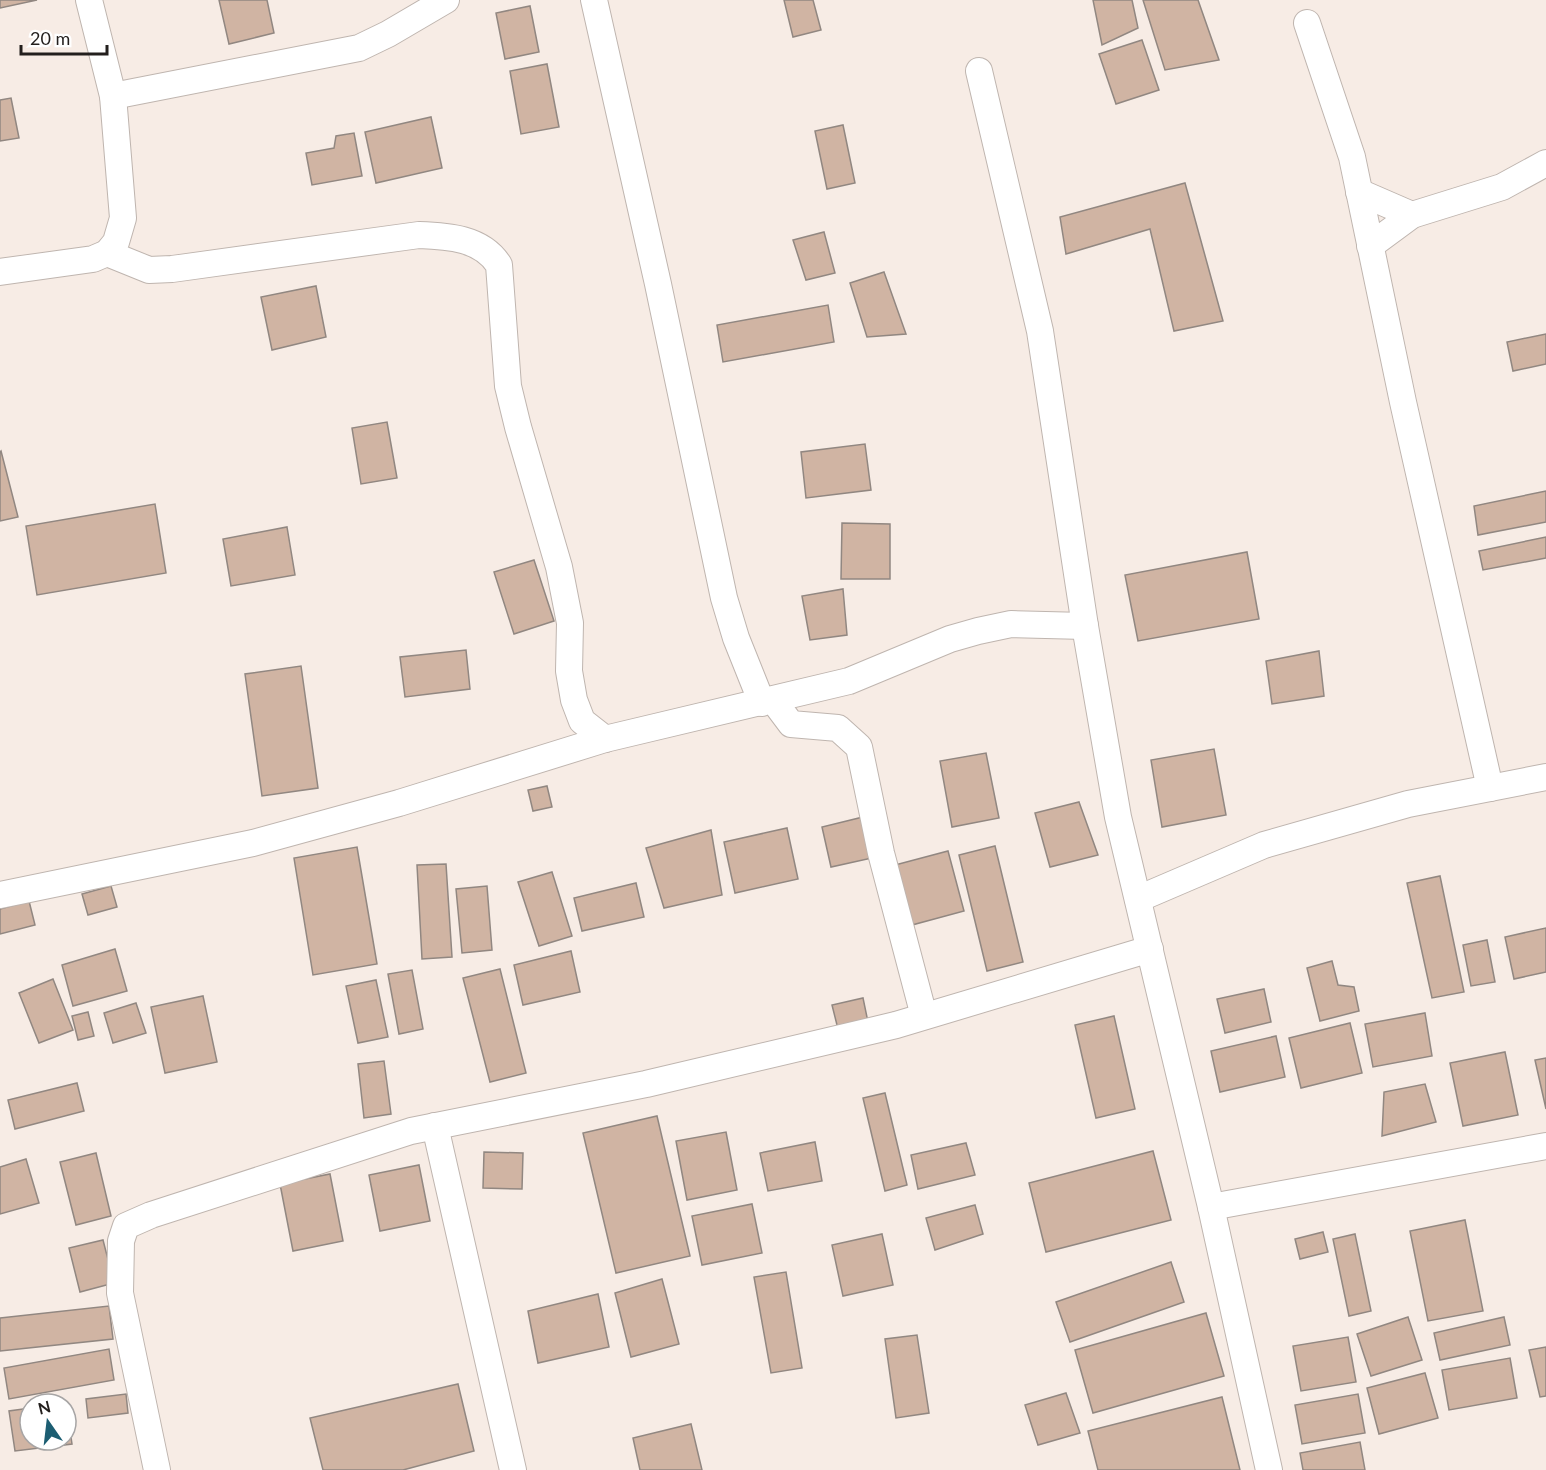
<svg xmlns="http://www.w3.org/2000/svg" width="1546" height="1470" font-family="Lato,sans-serif">
	<style>
		.building { fill: #d0b4a3; stroke: #918781; stroke-width: 1.5 }
		.lines { fill: none; stroke-linecap: round; stroke-linejoin: round }
		.street-casing { stroke: #bfb5af; stroke-width: 28 }
		.street { stroke: #fff; stroke-width: 26 }
	</style>
	<rect width="100%" height="100%" fill="#f7ece5"/>
	<g class="building">
		<path d="M0,0H37L0,8Z"/>
		<path d="M219,0H267L274,33L229,44Z"/>
		<path d="M784,0H813L821,30L793,37Z"/>
		<path d="M1093,0H1132L1138,28L1102,45Z"/>
		<path d="M1143,0H1198L1219,60L1165,70Z"/>
		<path d="M530,6L539,52L505,59L496,13Z"/>
		<path d="M1142,40L1159,90L1116,104L1099,54Z"/>
		<path d="M547,64L559,127L521,134L510,71Z"/>
		<path d="M11,98L19,138L0,141V100Z"/>
		<path d="M431,117L442,168L376,183L365,132Z"/>
		<path d="M843,125L855,183L827,189L815,131Z"/>
		<path d="M354,133L362,176L312,185L306,153L334,148L336,136Z"/>
		<path d="M1185,183L1223,321L1174,331L1150,229L1066,254L1060,217Z"/>
		<path d="M824,232L835,273L806,280L793,240Z"/>
		<path d="M884,272L906,334L867,337L850,283Z"/>
		<path d="M316,286L326,337L272,350L261,297Z"/>
		<path d="M828,305L834,342L723,362L717,325Z"/>
		<path d="M1546,334V364L1513,371L1507,342Z"/>
		<path d="M387,422L397,478L361,484L352,428Z"/>
		<path d="M865,444L871,490L806,498L801,452Z"/>
		<path d="M1,451L18,517L0,521V452Z"/>
		<path d="M1546,491V522L1478,535L1474,506Z"/>
		<path d="M155,504L166,573L37,595L26,526Z"/>
		<path d="M842,523L890,524V579H841Z"/>
		<path d="M287,527L295,575L231,586L223,539Z"/>
		<path d="M1546,537V558L1483,570L1479,551Z"/>
		<path d="M1247,552L1259,619L1138,641L1125,575Z"/>
		<path d="M534,560L554,621L514,634L494,572Z"/>
		<path d="M843,589L847,635L810,640L802,596Z"/>
		<path d="M466,650L470,689L405,697L400,657Z"/>
		<path d="M1319,651L1324,696L1272,704L1266,661Z"/>
		<path d="M301,666L318,788L262,796L245,674Z"/>
		<path d="M1214,749L1226,815L1162,827L1151,760Z"/>
		<path d="M986,753L999,818L952,827L940,761Z"/>
		<path d="M547,786L552,807L533,811L528,790Z"/>
		<path d="M1079,802L1098,855L1050,867L1035,813Z"/>
		<path d="M863,817L872,858L831,867L822,827Z"/>
		<path d="M787,828L798,879L735,893L724,842Z"/>
		<path d="M711,830L722,895L664,908L646,848Z"/>
		<path d="M995,846L1023,962L987,971L959,855Z"/>
		<path d="M357,847L377,964L313,975L294,858Z"/>
		<path d="M948,851L964,911L912,925L895,865Z"/>
		<path d="M446,864L452,957L422,959L417,865Z"/>
		<path d="M552,872L572,936L539,946L518,882Z"/>
		<path d="M1440,876L1464,992L1432,998L1407,883Z"/>
		<path d="M636,883L644,917L582,931L574,898Z"/>
		<path d="M111,886L117,907L88,915L82,894Z"/>
		<path d="M487,886L492,950L462,953L456,889Z"/>
		<path d="M29,901L35,925L0,934V909Z"/>
		<path d="M1546,928V972L1514,979L1505,937Z"/>
		<path d="M1487,940L1495,982L1471,986L1463,945Z"/>
		<path d="M115,949L127,991L73,1006L62,965Z"/>
		<path d="M571,951L580,992L523,1005L514,965Z"/>
		<path d="M1332,961L1338,985L1354,987L1359,1011L1320,1021L1307,968Z"/>
		<path d="M500,969L526,1073L490,1082L463,978Z"/>
		<path d="M412,970L423,1029L399,1034L388,974Z"/>
		<path d="M53,979L73,1030L39,1043L19,993Z"/>
		<path d="M376,980L388,1037L358,1043L346,986Z"/>
		<path d="M1264,989L1271,1022L1225,1033L1217,999Z"/>
		<path d="M203,996L217,1062L165,1073L151,1007Z"/>
		<path d="M863,998L868,1022L838,1029L832,1005Z"/>
		<path d="M136,1003L146,1033L113,1043L104,1013Z"/>
		<path d="M88,1012L94,1036L78,1040L72,1016Z"/>
		<path d="M1425,1013L1432,1056L1373,1067L1365,1024Z"/>
		<path d="M1114,1016L1135,1109L1096,1118L1075,1025Z"/>
		<path d="M1350,1023L1362,1073L1301,1088L1289,1038Z"/>
		<path d="M1276,1036L1285,1077L1220,1092L1211,1051Z"/>
		<path d="M1505,1052L1518,1115L1463,1126L1450,1063Z"/>
		<path d="M1546,1058V1109L1535,1060Z"/>
		<path d="M384,1061L391,1114L364,1118L358,1064Z"/>
		<path d="M77,1083L84,1111L15,1129L8,1100Z"/>
		<path d="M1425,1084L1436,1122L1382,1136L1384,1092Z"/>
		<path d="M885,1093L907,1185L885,1191L863,1098Z"/>
		<path d="M657,1116L690,1256L616,1273L583,1133Z"/>
		<path d="M726,1132L737,1190L687,1200L676,1141Z"/>
		<path d="M815,1142L822,1181L768,1191L760,1153Z"/>
		<path d="M966,1143L975,1175L918,1189L911,1155Z"/>
		<path d="M1153,1151L1171,1220L1046,1252L1029,1183Z"/>
		<path d="M484,1152L523,1153L522,1189L483,1188Z"/>
		<path d="M96,1153L111,1216L76,1225L60,1162Z"/>
		<path d="M26,1159L39,1203L0,1214V1167Z"/>
		<path d="M419,1165L430,1221L380,1231L369,1175Z"/>
		<path d="M330,1174L343,1241L293,1251L280,1184Z"/>
		<path d="M752,1204L762,1253L702,1265L692,1216Z"/>
		<path d="M975,1205L983,1234L935,1250L926,1218Z"/>
		<path d="M1465,1220L1483,1311L1428,1321L1410,1231Z"/>
		<path d="M1323,1232L1328,1252L1300,1259L1295,1239Z"/>
		<path d="M882,1234L893,1285L843,1296L832,1245Z"/>
		<path d="M1355,1234L1371,1311L1349,1316L1333,1239Z"/>
		<path d="M103,1240L114,1283L80,1292L69,1248Z"/>
		<path d="M1171,1262L1184,1302L1070,1342L1056,1302Z"/>
		<path d="M786,1272L802,1368L771,1373L754,1277Z"/>
		<path d="M662,1279L679,1344L631,1357L615,1293Z"/>
		<path d="M598,1294L609,1347L538,1363L528,1311Z"/>
		<path d="M109,1306L113,1339L0,1351V1318Z"/>
		<path d="M1206,1313L1224,1376L1093,1413L1075,1350Z"/>
		<path d="M1408,1317L1422,1360L1371,1376L1357,1334Z"/>
		<path d="M1504,1317L1510,1345L1440,1360L1434,1333Z"/>
		<path d="M917,1335L929,1413L896,1418L885,1339Z"/>
		<path d="M1348,1337L1356,1382L1301,1391L1293,1346Z"/>
		<path d="M1546,1347V1396L1540,1397L1529,1350Z"/>
		<path d="M109,1349L114,1380L9,1399L4,1368Z"/>
		<path d="M1510,1358L1517,1398L1449,1410L1442,1370Z"/>
		<path d="M1425,1373L1438,1418L1379,1434L1367,1388Z"/>
		<path d="M458,1384L474,1451L403,1470H323L310,1418Z"/>
		<path d="M1066,1393L1080,1433L1038,1445L1025,1405Z"/>
		<path d="M126,1394L128,1413L88,1418L86,1399Z"/>
		<path d="M1358,1394L1365,1433L1302,1444L1295,1405Z"/>
		<path d="M1222,1397L1240,1470H1098L1088,1431Z"/>
		<path d="M66,1403L72,1444L15,1451L9,1411L30,1408V1440H66V1404H57Z"/>
		<path d="M691,1424L702,1470H640L633,1438Z"/>
		<path d="M1360,1442L1365,1470H1303L1300,1453Z"/>
	</g>
	<g class="lines">
		<defs>
			<g id="street">
				<path d="M594,0L658,284L724,598L736,638L762,703"/>
				<path d="M1307,23L1352,157L1403,402L1490,788"/>
				<path d="M979,71L1040,331L1085,626L1118,817L1211,1207L1269,1470"/>
				<path d="M113,96L359,48L388,34L446,0"/>
				<path d="M1359,192L1412,215"/>
				<path d="M1370,246L1412,215L1502,187L1546,163"/>
				<path d="M107,253L149,270L172,269L419,235C448,236 482,238 499,265L508,386L518,427L559,567L570,623L569,671L574,700L582,721L605,739"/>
				<path d="M0,272L93,259L107,253L116,242L123,218L113,96L89,0"/>
				<path d="M773,700L791,724L838,728L859,747L881,853L924,1016"/>
				<path d="M0,895L253,843L399,803L605,739L849,681L950,639L978,631L1011,624L1085,626"/>
				<path d="M1138,899L1264,845L1408,804L1546,777"/>
				<path d="M435,1126L513,1470"/>
				<path d="M1211,1207L1546,1146"/>
				<path d="M157,1470L120,1293L121,1241L126,1226L151,1215L411,1131L646,1084L896,1025L1150,949"/>
			</g>
		</defs>
		<use href="#street" class="street-casing"/>
		<use href="#street" class="street"/>
	</g>
	<g transform="translate(48 1422) rotate(346)"><circle r="28" fill="#ffffff" stroke="#a7a5a5" stroke-width="1.5"/>
	<path d="M0-4.5L10 22L0 15L-10 22Z" fill="#1c5e72"/>
	<text y="-9" font-size="16" font-weight="bold" text-anchor="middle" fill="#231f1d">N</text>
	</g>
	<path d="M21 45v9h86v-9" fill="none" stroke="#231f1d" stroke-width="3"/>
	<text x="30" y="45" font-size="18" fill="#231f1d" stroke="#ffffff" stroke-width="4.5" paint-order="stroke">20 m</text>
</svg>
